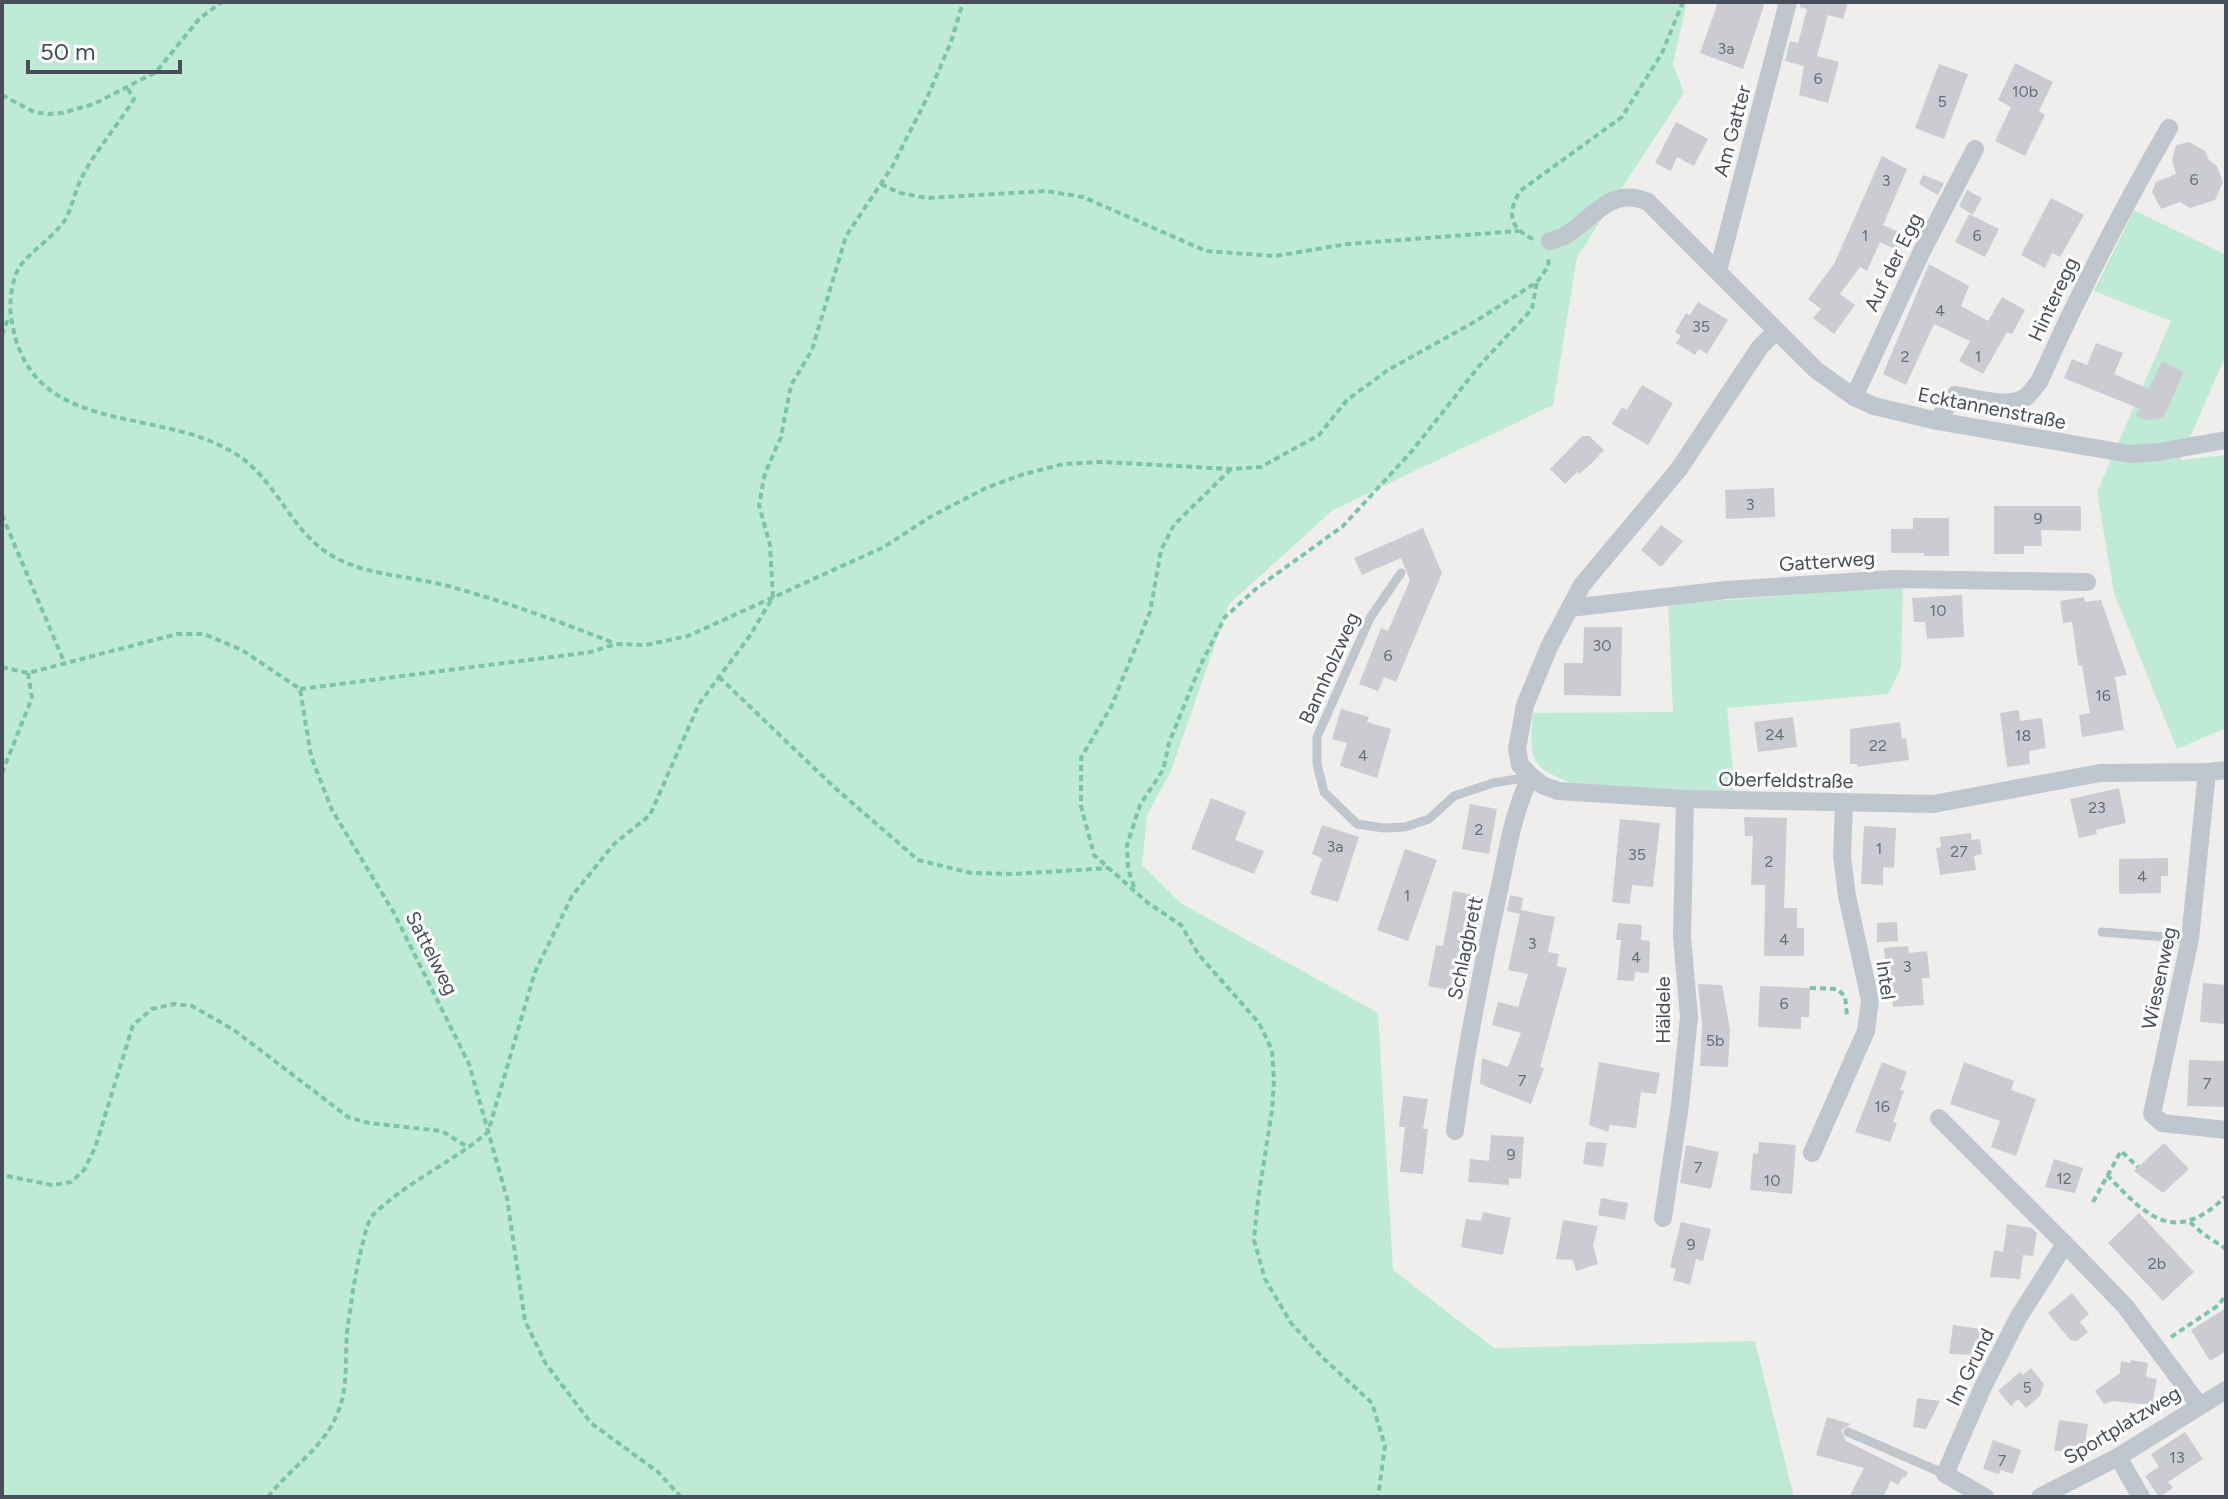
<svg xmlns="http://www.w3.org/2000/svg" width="2228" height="1499" font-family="Figtree,sans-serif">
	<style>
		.green { fill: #bfead5 }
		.building { fill: #caccd1 }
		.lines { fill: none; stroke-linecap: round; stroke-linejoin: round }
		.path { stroke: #7bc4a9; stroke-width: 4; stroke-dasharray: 6 4; stroke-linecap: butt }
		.service { stroke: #bfc6ce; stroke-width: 9 }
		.minor { stroke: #bfc6ce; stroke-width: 18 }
		.labels { text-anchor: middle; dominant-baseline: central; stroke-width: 6; stroke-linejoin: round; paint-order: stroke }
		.number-label { font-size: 16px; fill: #686e77 }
		.street-label { font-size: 20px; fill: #474e59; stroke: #fff }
	</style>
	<rect width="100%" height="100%" fill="#f0eeed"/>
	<g class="green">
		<path d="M2,2H1687L1673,64L1684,93L1577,257L1553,405L1333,510L1229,604L1171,771L1147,815L1142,865L1182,904L1378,1013L1393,1270L1494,1348L1755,1341L1794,1497H2Z"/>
		<path d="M2134,210L2226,255V355L2180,460L2226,455V728L2177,749L2114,593L2097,492L2171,321L2094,291Z"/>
		<path d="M1903,587L1901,668L1888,694L1727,708L1735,793L1581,786C1532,769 1528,765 1533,713L1673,712L1668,604Z"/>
	</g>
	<g class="building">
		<path d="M1718,2H1765L1743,69L1700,53Z"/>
		<path d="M1800,2H1848L1843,19L1828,15L1817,56L1839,62L1828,103L1799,95L1804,66L1785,61L1790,41L1798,43L1807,9L1813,11L1800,7Z"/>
		<path d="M2015,63L2053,82L2039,111L2045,115L2025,156L1995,141L2011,107L1998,100Z"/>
		<path d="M1939,64L1968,74L1944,139L1915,128Z"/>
		<path d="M1676,122L1708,139L1694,166L1677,157L1671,171L1655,163Z"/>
		<path d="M2189,142L2205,151L2209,160L2217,166L2223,182L2215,200L2190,208L2180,202L2161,209L2152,192L2156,182L2176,174L2172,160L2176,145Z"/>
		<path d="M1882,156L1907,169L1883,225L1906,235L1899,251L1880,242L1867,271L1860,267L1840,294L1855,305L1834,334L1813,318L1821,309L1808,299L1834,264Z"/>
		<path d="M1923,175L1944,183L1938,195L1919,184Z"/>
		<path d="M1967,190L1982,198L1973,215L1959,206Z"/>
		<path d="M2051,198L2084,215L2060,257L2052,253L2045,268L2021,255Z"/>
		<path d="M1969,214L1999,229L1985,257L1955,242Z"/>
		<path d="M1929,264L1969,286L1961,306L1988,321L2002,297L2025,310L2012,334L2007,332L1983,374L1959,361L1970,341L1934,324L1906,385L1883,374Z"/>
		<path d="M1698,302L1728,320L1707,354L1699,349L1695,355L1676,343L1681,336L1675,332L1686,313L1690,315Z"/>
		<path d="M2096,343L2123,353L2114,374L2149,389L2162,361L2184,372L2163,418L2145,420L2136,416L2140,409L2064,378L2072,359L2087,365Z"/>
		<path d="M1642,385L1673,403L1648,445L1612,424L1622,407L1627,410Z"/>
		<path d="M1582,436H1589L1604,450L1590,465L1579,474L1577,472L1565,484L1550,469Z"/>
		<path d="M1774,488L1775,517L1726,519L1725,490Z"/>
		<path d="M1994,506H2081V531L2041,530L2042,546H2024V554H1994Z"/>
		<path d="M1913,518H1949V556H1924V553H1891V529H1913Z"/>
		<path d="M1661,525L1683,541L1661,567L1641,550Z"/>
		<path d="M1423,528L1442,573L1396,682L1384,677L1378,691L1359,684L1381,628L1388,631L1410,580L1401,558L1362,575L1354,558Z"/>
		<path d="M1962,595L1964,637L1927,639L1925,622H1914L1912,598Z"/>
		<path d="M2084,597L2085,602L2101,600L2127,675L2115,677L2124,730L2082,737L2079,715L2090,713L2082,666L2078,665L2072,622L2063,623L2060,601Z"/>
		<path d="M1584,627H1622L1621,696L1564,695V663H1583Z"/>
		<path d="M1341,709L1369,717L1367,722L1391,729L1377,778L1340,766L1347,743L1332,739Z"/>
		<path d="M2019,710L2020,721L2042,718L2046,748L2029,751L2030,764L2007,767L2000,713Z"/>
		<path d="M1793,717L1797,747L1758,752L1754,722Z"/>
		<path d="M1900,722L1902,739L1906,738L1909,760L1857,767V764H1850V729Z"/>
		<path d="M2119,788L2126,823L2096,830L2097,834L2079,838L2070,799Z"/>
		<path d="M1211,798L1246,812L1235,840L1264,851L1254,874L1191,849Z"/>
		<path d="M1470,804L1497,809L1489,854L1462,849Z"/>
		<path d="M1744,817L1787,818L1784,908H1797V928H1804V956H1764L1765,885H1751L1753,836H1745Z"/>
		<path d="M1620,819L1660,823L1653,887L1632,885L1630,904L1612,902Z"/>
		<path d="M1322,825L1359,837L1338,902L1310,894L1322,858L1312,854Z"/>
		<path d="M1864,826L1896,828L1894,868L1883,867V885L1861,884Z"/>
		<path d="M1971,833L1972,840L1980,839L1982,854L1974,856L1976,870L1940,875L1936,848L1941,847L1940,837Z"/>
		<path d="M1405,849L1437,860L1408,941L1377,930Z"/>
		<path d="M2168,858V876H2161V893L2119,894V859Z"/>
		<path d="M1453,891L1484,897L1465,993L1428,986L1436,945L1443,946Z"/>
		<path d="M1510,895L1523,898L1521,910L1555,917L1548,952L1559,954L1557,966L1567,968L1540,1067L1544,1068L1531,1104L1480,1084L1482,1058L1508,1067L1521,1033L1492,1025L1498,1002L1518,1007L1528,974L1508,970L1520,914L1507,911Z"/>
		<path d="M1897,922L1898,941L1877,942V923Z"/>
		<path d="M1618,923L1642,925L1641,940L1650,941L1649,973L1635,972L1634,981L1617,980L1621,940H1616Z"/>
		<path d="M1908,946L1909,953L1927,951L1930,978H1922L1924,1005L1893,1007L1892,990L1888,991L1887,981L1884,948Z"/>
		<path d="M2203,983L2226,985V1024L2200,1022Z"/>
		<path d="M1698,984L1722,985L1730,1029L1728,1067L1700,1066L1702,1024Z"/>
		<path d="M1760,986L1810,988L1809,1017H1801V1029L1758,1027Z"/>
		<path d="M2189,1060L2226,1061V1107L2187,1106Z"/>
		<path d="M1599,1062L1660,1073L1656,1094L1641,1092L1636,1128L1610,1125L1608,1132L1589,1125Z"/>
		<path d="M1882,1062L1907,1072L1900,1090L1904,1091L1893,1122L1897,1123L1890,1142L1855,1132Z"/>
		<path d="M1964,1062L2014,1081L2011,1090L2036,1099L2016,1156L1991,1147L2000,1121L1950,1104Z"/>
		<path d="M1403,1096L1428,1099L1423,1129H1428L1423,1174L1400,1172L1405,1127H1399Z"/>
		<path d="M1491,1135L1524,1137L1521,1179L1509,1178V1185L1468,1182L1470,1159L1489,1161Z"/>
		<path d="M1586,1142L1607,1143L1603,1167L1583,1164Z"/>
		<path d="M1759,1142L1796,1145L1792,1194L1750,1190L1753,1153L1758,1154Z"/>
		<path d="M2164,1143L2189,1169L2163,1193L2134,1171Z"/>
		<path d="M1686,1145L1719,1152L1711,1189L1680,1183Z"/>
		<path d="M2054,1159L2083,1168L2075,1193L2045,1187Z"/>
		<path d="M1601,1198L1628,1203L1625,1220L1598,1215Z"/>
		<path d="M1483,1212L1511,1218L1503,1255L1461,1247L1466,1219L1481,1221Z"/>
		<path d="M2139,1213L2194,1272L2163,1301L2108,1243Z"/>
		<path d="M1563,1220L1598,1226L1593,1245L1598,1264L1576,1271L1573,1260L1556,1259Z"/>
		<path d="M1681,1222L1711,1229L1703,1261L1696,1259L1690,1285L1673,1280L1676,1269L1670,1267Z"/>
		<path d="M2007,1224L2032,1228L2037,1233L2033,1256L2023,1255L2020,1279L1990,1277L1994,1250L2003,1252Z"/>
		<path d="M2072,1293L2089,1314L2080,1322L2088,1332L2077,1341L2070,1340L2048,1313Z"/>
		<path d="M2226,1308V1351L2210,1361L2191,1330Z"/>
		<path d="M1953,1325L1981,1329L1977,1355L1949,1354Z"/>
		<path d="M2131,1360L2148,1363L2146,1377L2157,1379L2152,1405L2113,1401L2104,1404L2095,1391L2120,1373L2121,1361L2130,1363Z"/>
		<path d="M2031,1368L2044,1384L2040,1396L2026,1408L2018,1399L2011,1406L1998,1391L2020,1372L2023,1375Z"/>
		<path d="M1917,1398L1940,1401L1926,1429L1913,1427Z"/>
		<path d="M1827,1417L1851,1424L1841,1430L1846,1441L1908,1472L1906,1477H1903L1898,1485L1891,1481L1883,1497H1849L1864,1468L1816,1455Z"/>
		<path d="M2059,1420L2088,1424L2084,1452L2054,1451Z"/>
		<path d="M2185,1432L2203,1459L2168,1482L2173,1488L2159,1497L2145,1476L2159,1467L2151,1454Z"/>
		<path d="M1993,1440L2021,1450L2013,1474L2001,1470L1999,1474L1983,1469Z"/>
	</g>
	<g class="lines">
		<g class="path">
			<path d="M128,89L134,99C118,125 97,149 83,175C75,189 73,206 65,220C54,237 28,253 19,268C12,279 9,303 11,316C27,438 151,405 231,451C275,476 287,525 326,552C362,576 407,575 448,586C504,601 560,622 614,643"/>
			<path d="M2,95L34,112L48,114L62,113L94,104L156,72L200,18L222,2"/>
			<path d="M881,184L900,193L927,198L1046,191L1083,197L1206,251L1275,256L1347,244L1519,231"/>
			<path d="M1533,239C1509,228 1507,213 1520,191L1622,117L1662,53L1683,2"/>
			<path d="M2,335L9,316"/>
			<path d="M1231,469L1174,525L1161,550L1150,612L1111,707L1081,758V806L1094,855L1148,903L1181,925L1199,955L1259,1023L1272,1050L1274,1081L1272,1111L1258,1199L1254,1240L1265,1279L1291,1323L1323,1358L1372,1403L1385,1446L1378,1497"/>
			<path d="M2,515L65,664"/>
			<path d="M2,667L28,673L177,634H204L242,650L300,689L311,756L332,810L394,913L469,1064L507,1198L525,1321L546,1364L591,1423L658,1472L681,1497"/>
			<path d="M719,677L834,787L918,860L971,873L1013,874L1108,868"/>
			<path d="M300,689L591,652L616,644L646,645L688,636L884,547L930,517L986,488L1021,475L1063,464L1104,462L1231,469L1261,467L1319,435L1347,400L1388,370L1476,321L1537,282L1548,267L1549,256"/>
			<path d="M2,773L32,698L28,673"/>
			<path d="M1134,887L1128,868L1127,845L1140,805L1163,770L1169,743L1201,664L1225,617L1257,588L1343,526L1412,451L1480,365L1532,309L1537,282"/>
			<path d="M1810,988L1837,989L1845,996L1847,1016"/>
			<path d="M2107,1175C2147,1217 2175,1246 2226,1196"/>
			<path d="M7,1176L52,1185L71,1182L84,1170L95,1148L133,1025L152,1009L174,1004L192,1006L234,1030L348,1117L369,1123L442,1131L469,1148"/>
			<path d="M2093,1202L2121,1151L2138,1167"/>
			<path d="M2190,1222L2202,1233L2226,1249"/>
			<path d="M2171,1337L2219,1305L2226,1294"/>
			<path d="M268,1497C290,1468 325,1447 338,1412C348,1388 345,1359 347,1333C351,1303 355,1272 363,1242C365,1234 368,1220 374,1214C408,1181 453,1162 488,1132L535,972L572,896L614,844L650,815L699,704L749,637L773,597L770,545L759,505L765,473L781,437L791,385L812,350L846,236L892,167L927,98L951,42L963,2"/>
		</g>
		<g class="service">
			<path d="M1401,573L1370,618L1317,737V764L1324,792L1357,824L1384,828L1405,827L1429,819L1454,796L1493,783L1529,777"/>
			<path d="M2102,932L2190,939"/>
			<path d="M1848,1432L1945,1474"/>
		</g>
		<g class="minor">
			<path d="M1550,241C1587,234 1603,182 1648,202L1816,370L1854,397L1874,406L1937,421L2130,454L2158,452L2226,440"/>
			<path d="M1718,271L1788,2"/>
			<path d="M1776,331L1760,347L1679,469L1582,585L1549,647L1525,705L1517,749L1520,765L1531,776L1542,785L1558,791L1685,799L1933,804L2100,773L2207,772L2226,770"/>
			<path d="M1854,397L1921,253L1975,149"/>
			<path d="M1937,421L1955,395C1975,398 2008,409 2026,397C2031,393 2035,386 2039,382C2078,295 2121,211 2169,128"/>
			<path d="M1570,608L1726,590L1895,579L2087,582"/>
			<path d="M2207,772L2190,939L2152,1114L2162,1123L2226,1130"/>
			<path d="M1939,1118L2065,1244"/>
			<path d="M1455,1131C1465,1052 1481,973 1498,895C1507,855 1512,813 1531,776"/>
			<path d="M1812,1153L1866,1031L1870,1000L1847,896L1842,856L1844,804"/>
			<path d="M1663,1218L1680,1105L1689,1017L1682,937L1685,799"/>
			<path d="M2118,1457L2141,1497"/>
			<path d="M1985,1497L1945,1474L1982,1389L2018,1318L2065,1244L2125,1306L2199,1405"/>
			<path d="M2040,1497L2118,1457L2226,1390"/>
		</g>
	</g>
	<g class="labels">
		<g class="number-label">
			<text x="1726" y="48">3a</text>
			<text x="1818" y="78">6</text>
			<text x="2025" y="91">10b</text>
			<text x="1942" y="101">5</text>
			<text x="2194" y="179">6</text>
			<text x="1886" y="180">3</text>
			<text x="1865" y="235">1</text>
			<text x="1977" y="235">6</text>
			<text x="1940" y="310">4</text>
			<text x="1701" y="326">35</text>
			<text x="1905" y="356">2</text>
			<text x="1978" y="356">1</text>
			<text x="1750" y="504">3</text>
			<text x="2038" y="518">9</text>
			<text x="1938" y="610">10</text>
			<text x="1602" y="645">30</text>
			<text x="1388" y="655">6</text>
			<text x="2103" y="695">16</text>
			<text x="1775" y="734">24</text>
			<text x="2023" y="735">18</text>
			<text x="1878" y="745">22</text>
			<text x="1363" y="755">4</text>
			<text x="2097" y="807">23</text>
			<text x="1479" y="829">2</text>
			<text x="1335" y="846">3a</text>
			<text x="1879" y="848">1</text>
			<text x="1959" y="851">27</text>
			<text x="1637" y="854">35</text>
			<text x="1769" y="861">2</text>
			<text x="2142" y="876">4</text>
			<text x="1407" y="895">1</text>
			<text x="1784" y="939">4</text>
			<text x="1532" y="943">3</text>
			<text x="1636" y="957">4</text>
			<text x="1907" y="966">3</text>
			<text x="1784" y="1003">6</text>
			<text x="1715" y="1040">5b</text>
			<text x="1522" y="1080">7</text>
			<text x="2207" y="1083">7</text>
			<text x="1882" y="1106">16</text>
			<text x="1511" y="1154">9</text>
			<text x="1698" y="1167">7</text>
			<text x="2064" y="1178">12</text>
			<text x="1772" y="1180">10</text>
			<text x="1691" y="1244">9</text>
			<text x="2157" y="1263">2b</text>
			<text x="2027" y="1387">5</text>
			<text x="2177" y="1457">13</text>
			<text x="2002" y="1460">7</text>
		</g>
		<g class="street-label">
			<text transform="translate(1732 131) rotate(-75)">Am Gatter</text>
			<text transform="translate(1893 262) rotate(-64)">Auf der Egg</text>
			<text transform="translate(2053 299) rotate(-65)">Hinteregg</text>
			<text transform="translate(1992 408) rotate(11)">Ecktannenstraße</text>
			<text transform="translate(1827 561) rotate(-4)">Gatterweg</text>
			<text transform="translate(1329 668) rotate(-66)">Bannholzweg</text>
			<text transform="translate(1786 780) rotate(1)">Oberfeldstraße</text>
			<text transform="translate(1465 948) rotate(-78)">Schlagbrett</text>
			<text transform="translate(432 953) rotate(63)">Sattelweg</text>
			<text transform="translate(2159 978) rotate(-78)">Wiesenweg</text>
			<text transform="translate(1886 980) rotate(82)">Intel</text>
			<text transform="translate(1663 1010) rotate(-90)">Häldele</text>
			<text transform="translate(1970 1367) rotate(-64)">Im Grund</text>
			<text transform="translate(2122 1425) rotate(-31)">Sportplatzweg</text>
		</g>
	</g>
	<rect width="2228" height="1499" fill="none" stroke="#474e59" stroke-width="8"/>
	<path d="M28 60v12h152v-12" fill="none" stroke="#474e59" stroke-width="4"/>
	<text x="40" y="60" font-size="24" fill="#474e59" stroke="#ffffff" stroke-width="6" paint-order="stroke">50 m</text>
</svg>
